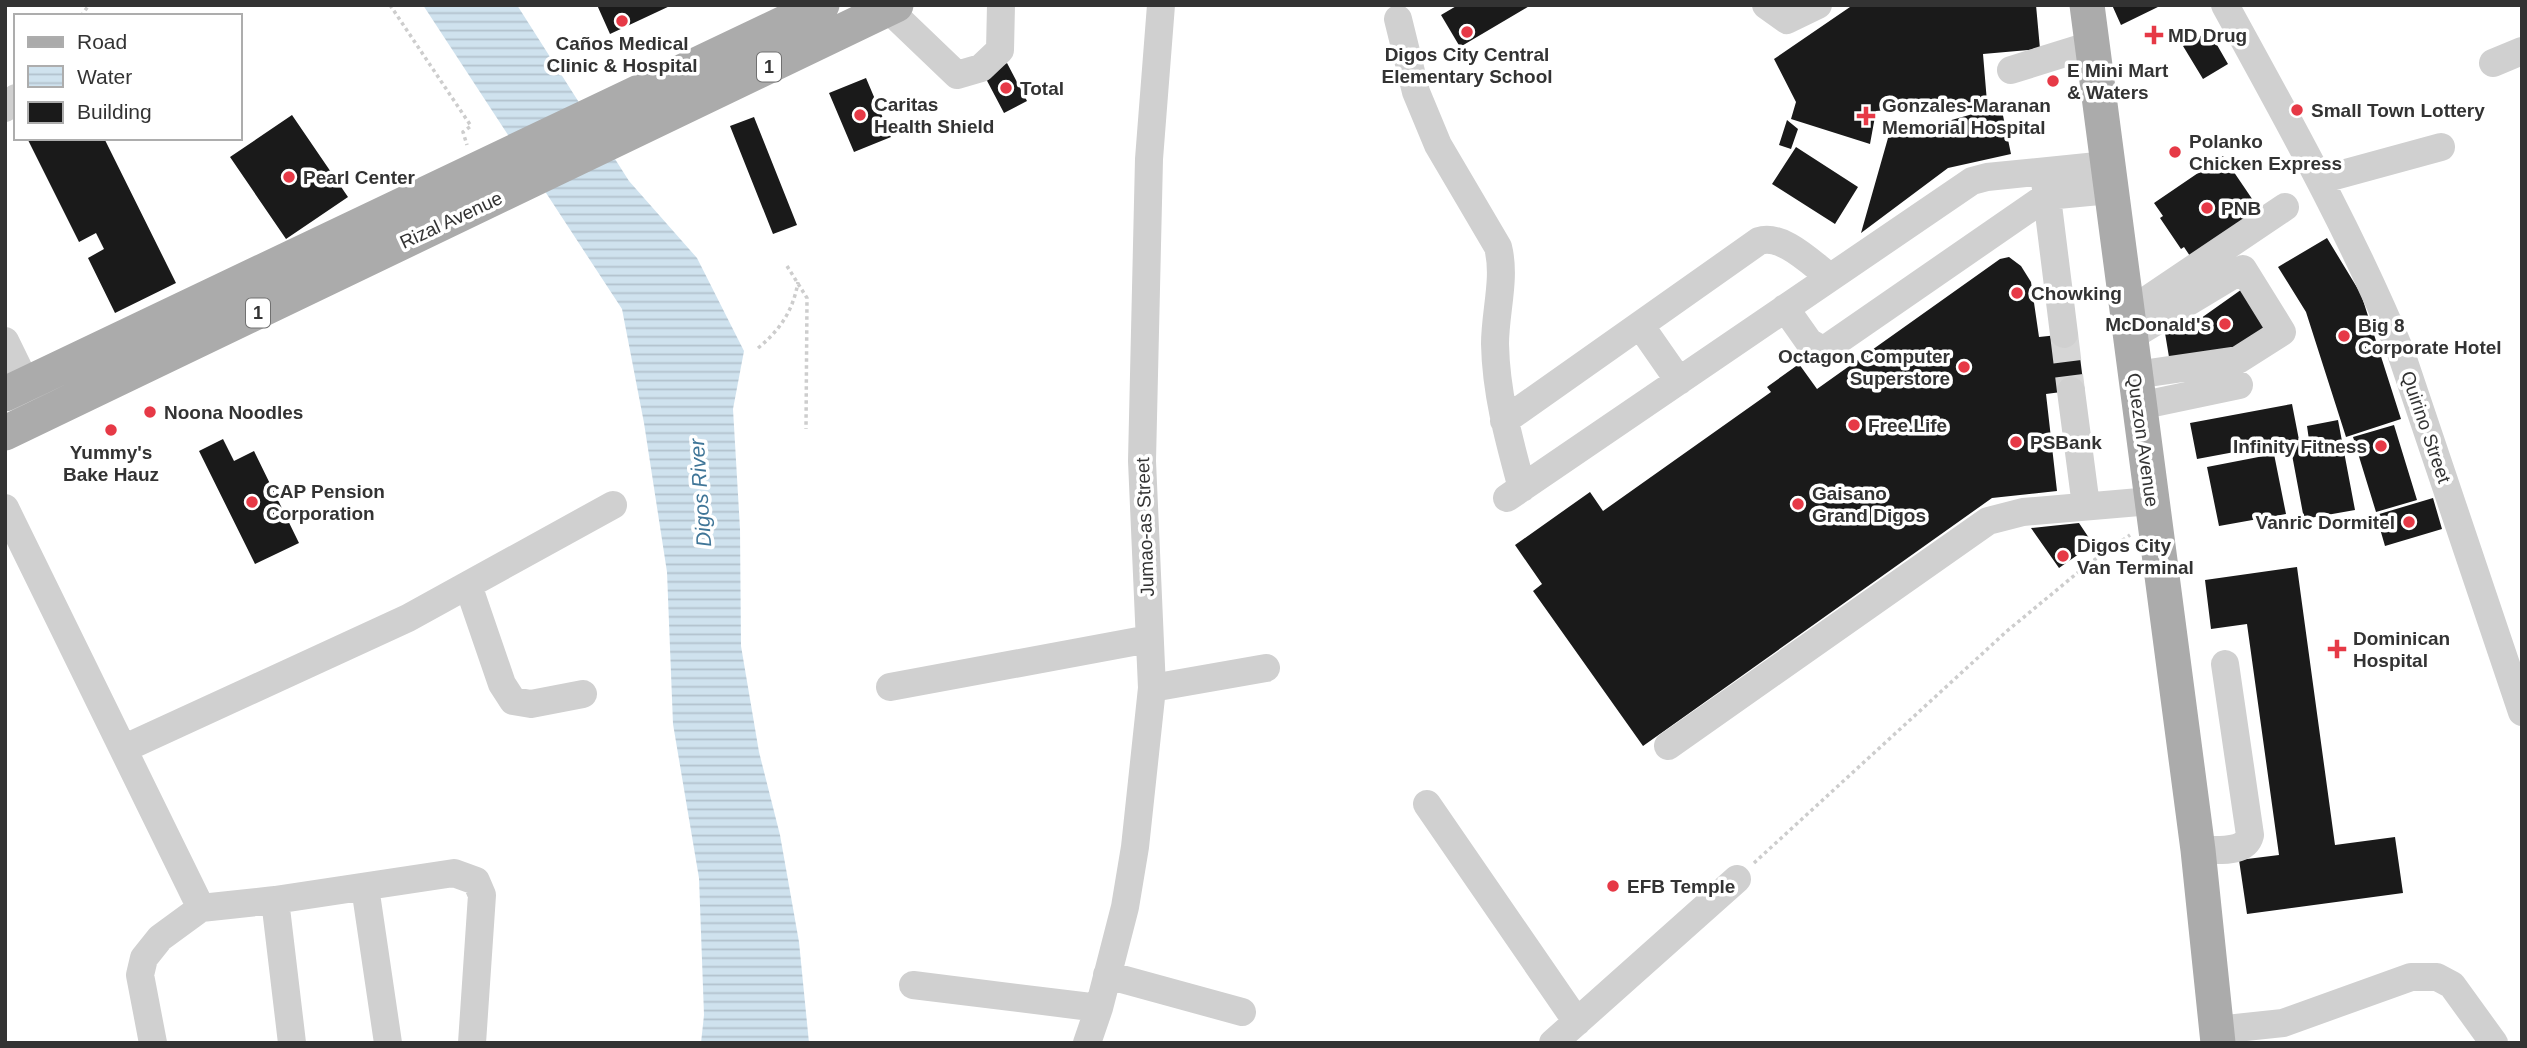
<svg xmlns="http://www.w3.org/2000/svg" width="2527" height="1048" font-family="Arial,sans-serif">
  <defs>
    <pattern id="water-rules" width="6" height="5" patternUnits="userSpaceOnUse" patternTransform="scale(1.75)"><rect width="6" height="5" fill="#cfe2ee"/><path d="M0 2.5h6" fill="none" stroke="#b2c2cd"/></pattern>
  </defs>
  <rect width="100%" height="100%" fill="#fff"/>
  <path fill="url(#water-rules)" d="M 423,5 L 517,5 L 629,181 L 697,258 L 744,351 L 733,409 L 740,529 L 741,646 L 759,752 L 780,835 L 799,942 L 809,1043 L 701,1043 L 704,1015 L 699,878 L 673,724 L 667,572 L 644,423 L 622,309 Z"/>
  <path fill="#1a1a1a" d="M 597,5 L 672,5 L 610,34 Z
    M 1458,5 L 1531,5 L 1460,47 L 1441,15 Z
    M 1866,5 L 2036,5 L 2040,49 L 1983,54 L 1987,102 L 1876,111 L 1870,144 L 1791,119 L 1796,102 L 1774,59 L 1850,7 Z
    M 2112,5 L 2162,5 L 2121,25 Z
    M 2209,31 L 2228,64 L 2203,79 L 2183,46 Z
    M 1007,63 L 1027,101 L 1004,113 L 984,75 Z
    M 866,78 L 891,137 L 854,152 L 829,93 Z
    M 2001,106 L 2011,154 L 1948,168 L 1861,233 L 1888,138 Z
    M 292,115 L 348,197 L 286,239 L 230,157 Z
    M 754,117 L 797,225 L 773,234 L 730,126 Z
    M 1787,120 L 1798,129 L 1791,149 L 1779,145 Z
    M 27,138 L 104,138 L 176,283 L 115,313 L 88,258 L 104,249 L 96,233 L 79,242 Z
    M 1796,147 L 1858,187 L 1835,224 L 1772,184 Z
    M 2223,156 L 2261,212 L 2192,259 L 2184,247 L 2181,249 L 2160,218 L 2163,216 L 2154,203 Z
    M 2327,238 L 2361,294 L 2401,419 L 2346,437 L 2306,312 L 2278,267 Z
    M 2009,257 L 2021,266 L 2031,282 L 2039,337 L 2077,333 L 2084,389 L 2046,394 L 2057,491 L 1992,498 L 1643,746 L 1533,591 L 1542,584 L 1515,545 L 1590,492 L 1603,511 L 1771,392 L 1767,387 L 1799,364 L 1817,389 L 2000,259 Z
    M 2245,287 L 2273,331 L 2247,349 L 2169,357 L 2164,327 L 2197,321 Z
    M 2292,404 L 2299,440 L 2197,459 L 2190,423 Z
    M 2338,420 L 2355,510 L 2304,519 L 2290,444 L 2309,440 L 2307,426 Z
    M 2394,425 L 2417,500 L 2376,512 L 2353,437 Z
    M 223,439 L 234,461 L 254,451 L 299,543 L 255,564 L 199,451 Z
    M 2274,454 L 2286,514 L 2219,526 L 2207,467 Z
    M 2433,498 L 2442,529 L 2385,546 L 2376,515 Z
    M 2079,523 L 2093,544 L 2059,568 L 2031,528 Z
    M 2297,567 L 2335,845 L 2395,837 L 2403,893 L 2247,914 L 2239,860 L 2279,855 L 2247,624 L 2211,629 L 2205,580 Z"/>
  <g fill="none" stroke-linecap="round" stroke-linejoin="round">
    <path stroke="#d6d6d6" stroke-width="28" stroke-dasharray="28 14" stroke-linecap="butt" d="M 2064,334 L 2071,391"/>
    <path stroke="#cdcdcd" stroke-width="3.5" stroke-dasharray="3.5 3.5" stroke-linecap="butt" d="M 390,5 L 471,126 L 463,132 L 467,145
      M 81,16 L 89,5
      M 787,266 L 807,298 L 806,429
      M 758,348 C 780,330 793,311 798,282
      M 1754,863 L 2007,631 L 2087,565 L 2130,535"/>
    <path stroke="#d0d0d0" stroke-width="28" d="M 1766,5 L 1787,20 L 1818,5
      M 2225,5 C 2288,120 2351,232 2401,353 L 2522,712
      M 888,9 L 957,75 L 981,68 L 1000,50 L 1001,5
      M 1398,19 L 1416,92 L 1438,145 L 1498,247 C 1506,278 1495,312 1495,344 C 1496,394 1509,440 1522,488
      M 2493,63 L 2522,51
      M 2011,70 L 2091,45
      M 5,108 L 16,98
      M 2320,180 L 2441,147
      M 2045,181 L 2064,334
      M 1785,308 L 1809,342 L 1821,349 L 1827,348 L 2047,196 L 2110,190
      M 2126,314 L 2285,207
      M 1640,325 L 1679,381
      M 2130,337 L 2243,269 L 2282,332 L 2238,360 L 2135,375
      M 5,341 L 26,384
      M 2071,391 L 2086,506
      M 2139,406 L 2239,385
      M 1504,421 L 1759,241 C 1782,233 1812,264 1830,277
      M 1507,498 L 1972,181 L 1987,177 L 2107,165
      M 5,508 L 201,908
      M 468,585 L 502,684 L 513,701 L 531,704 L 583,694
      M 890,687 L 1149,639
      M 1152,688 L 1266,668
      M 1668,746 L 1988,521 L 2023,512 L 2151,501
      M 123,749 L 408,618 L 613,505
      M 1427,804 L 1577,1022
      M 2198,850 C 2214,849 2245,855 2250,835 L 2225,664
      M 365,887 L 388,1043
      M 275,900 L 292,1043
      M 1107,975 L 1242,1012
      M 913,985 L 1099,1008
      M 2217,1030 L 2283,1023 L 2411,977 L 2437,977 L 2452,985 L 2494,1043
      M 153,1043 L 140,975 L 144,958 L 160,938 L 201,908 L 275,900 L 454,873 L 476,881 L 482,895 L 472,1043
      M 1087,1043 L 1099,1008 L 1125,907 L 1135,847 L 1152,688 L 1142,461 L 1149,159 L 1161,5
      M 1553,1043 L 1737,879"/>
    <path stroke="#ababab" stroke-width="35" d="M 2087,5 L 2198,850 L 2218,1043
      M 5,394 L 822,5
      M 5,433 L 896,5"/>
  </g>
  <g fill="#e63946" stroke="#fff" stroke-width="2.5">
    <circle cx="622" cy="21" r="7"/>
    <circle cx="1467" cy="32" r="7"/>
    <path d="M2150.5 24.5h7v7h7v7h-7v7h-7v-7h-7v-7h7z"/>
    <circle cx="2053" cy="81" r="7"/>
    <circle cx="1006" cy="88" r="7"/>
    <circle cx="2297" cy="110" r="7"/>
    <circle cx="860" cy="115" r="7"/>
    <path d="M1862.5 105.5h7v7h7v7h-7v7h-7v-7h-7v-7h7z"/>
    <circle cx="2175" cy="152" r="7"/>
    <circle cx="289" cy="177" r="7"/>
    <circle cx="2207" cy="208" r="7"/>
    <circle cx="2017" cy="293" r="7"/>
    <circle cx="2225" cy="324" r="7"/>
    <circle cx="2344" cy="336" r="7"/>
    <circle cx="1964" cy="367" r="7"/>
    <circle cx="150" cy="412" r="7"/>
    <circle cx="1854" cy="425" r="7"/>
    <circle cx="111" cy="430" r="7"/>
    <circle cx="2016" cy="442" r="7"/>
    <circle cx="2381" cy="446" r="7"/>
    <circle cx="252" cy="502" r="7"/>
    <circle cx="1798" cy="504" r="7"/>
    <circle cx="2409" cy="522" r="7"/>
    <circle cx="2063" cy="556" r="7"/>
    <path d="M2333.5 638.5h7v7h7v7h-7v7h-7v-7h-7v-7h7z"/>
    <circle cx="1613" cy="886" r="7"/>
  </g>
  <g text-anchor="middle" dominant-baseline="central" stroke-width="7" stroke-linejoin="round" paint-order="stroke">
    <g fill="#fff" stroke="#707070" stroke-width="2">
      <rect x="757" y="52.5" width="24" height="29" rx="5"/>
      <rect x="246" y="298.5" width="24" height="29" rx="5"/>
    </g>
    <g font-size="18" font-weight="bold" fill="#333">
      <text x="769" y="67">1</text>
      <text x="258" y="313">1</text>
    </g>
    <g font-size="19" font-weight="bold" fill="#333" stroke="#fff" text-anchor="start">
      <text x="2168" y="35">MD Drug</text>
      <text x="622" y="43" text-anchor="middle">Caños Medical<tspan x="622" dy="22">Clinic &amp; Hospital</tspan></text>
      <text x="1467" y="54" text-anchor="middle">Digos City Central<tspan x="1467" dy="22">Elementary School</tspan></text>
      <text x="2067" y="70">E Mini Mart<tspan x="2067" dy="22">&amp; Waters</tspan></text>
      <text x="1020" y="88">Total</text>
      <text x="874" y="104">Caritas<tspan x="874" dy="22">Health Shield</tspan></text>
      <text x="1882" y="105">Gonzales-Maranan<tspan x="1882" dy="22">Memorial Hospital</tspan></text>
      <text x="2311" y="110">Small Town Lottery</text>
      <text x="2189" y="141">Polanko<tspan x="2189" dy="22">Chicken Express</tspan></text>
      <text x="303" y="177">Pearl Center</text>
      <text x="2221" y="208">PNB</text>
      <text x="2031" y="293">Chowking</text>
      <text x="2211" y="324" text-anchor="end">McDonald's</text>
      <text x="2358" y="325">Big 8<tspan x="2358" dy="22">Corporate Hotel</tspan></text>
      <text x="1950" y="356" text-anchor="end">Octagon Computer<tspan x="1950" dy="22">Superstore</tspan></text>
      <text x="164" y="412">Noona Noodles</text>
      <text x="1868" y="425">Free.Life</text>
      <text x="2030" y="442">PSBank</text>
      <text x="2367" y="446" text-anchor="end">Infinity Fitness</text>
      <text x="111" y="452" text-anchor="middle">Yummy's<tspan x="111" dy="22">Bake Hauz</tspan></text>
      <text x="266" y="491">CAP Pension<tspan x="266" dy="22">Corporation</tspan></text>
      <text x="1812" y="493">Gaisano<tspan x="1812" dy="22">Grand Digos</tspan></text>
      <text x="2395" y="522" text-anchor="end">Vanric Dormitel</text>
      <text x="2077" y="545">Digos City<tspan x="2077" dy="22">Van Terminal</tspan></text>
      <text x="2353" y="638">Dominican<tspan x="2353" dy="22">Hospital</tspan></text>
      <text x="1627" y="886">EFB Temple</text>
    </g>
    <g font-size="19" fill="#333" stroke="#fff">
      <text transform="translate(451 220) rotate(-25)">Rizal Avenue</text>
      <text transform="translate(2426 427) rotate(71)">Quirino Street</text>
      <text transform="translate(2143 440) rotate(82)">Quezon Avenue</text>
      <text transform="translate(1145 527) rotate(-92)">Jumao-as Street</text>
    </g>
    <g font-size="21" font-style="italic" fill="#3f7597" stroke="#fff">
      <text transform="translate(700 493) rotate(-94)">Digos River</text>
    </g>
  </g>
  <rect width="2527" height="1048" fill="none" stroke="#333333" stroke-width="14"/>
  <rect x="14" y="14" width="228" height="126" fill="#ffffff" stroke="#adadad" stroke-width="2"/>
  <rect x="28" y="37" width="35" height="10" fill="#ababab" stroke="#adadad" stroke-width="2"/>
  <text x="77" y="49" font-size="21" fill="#333333">Road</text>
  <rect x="28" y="66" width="35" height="21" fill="url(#water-rules)" stroke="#adadad" stroke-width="2"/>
  <text x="77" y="84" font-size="21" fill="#333333">Water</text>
  <rect x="28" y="102" width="35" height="21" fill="#1a1a1a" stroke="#adadad" stroke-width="2"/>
  <text x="77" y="119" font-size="21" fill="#333333">Building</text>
</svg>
